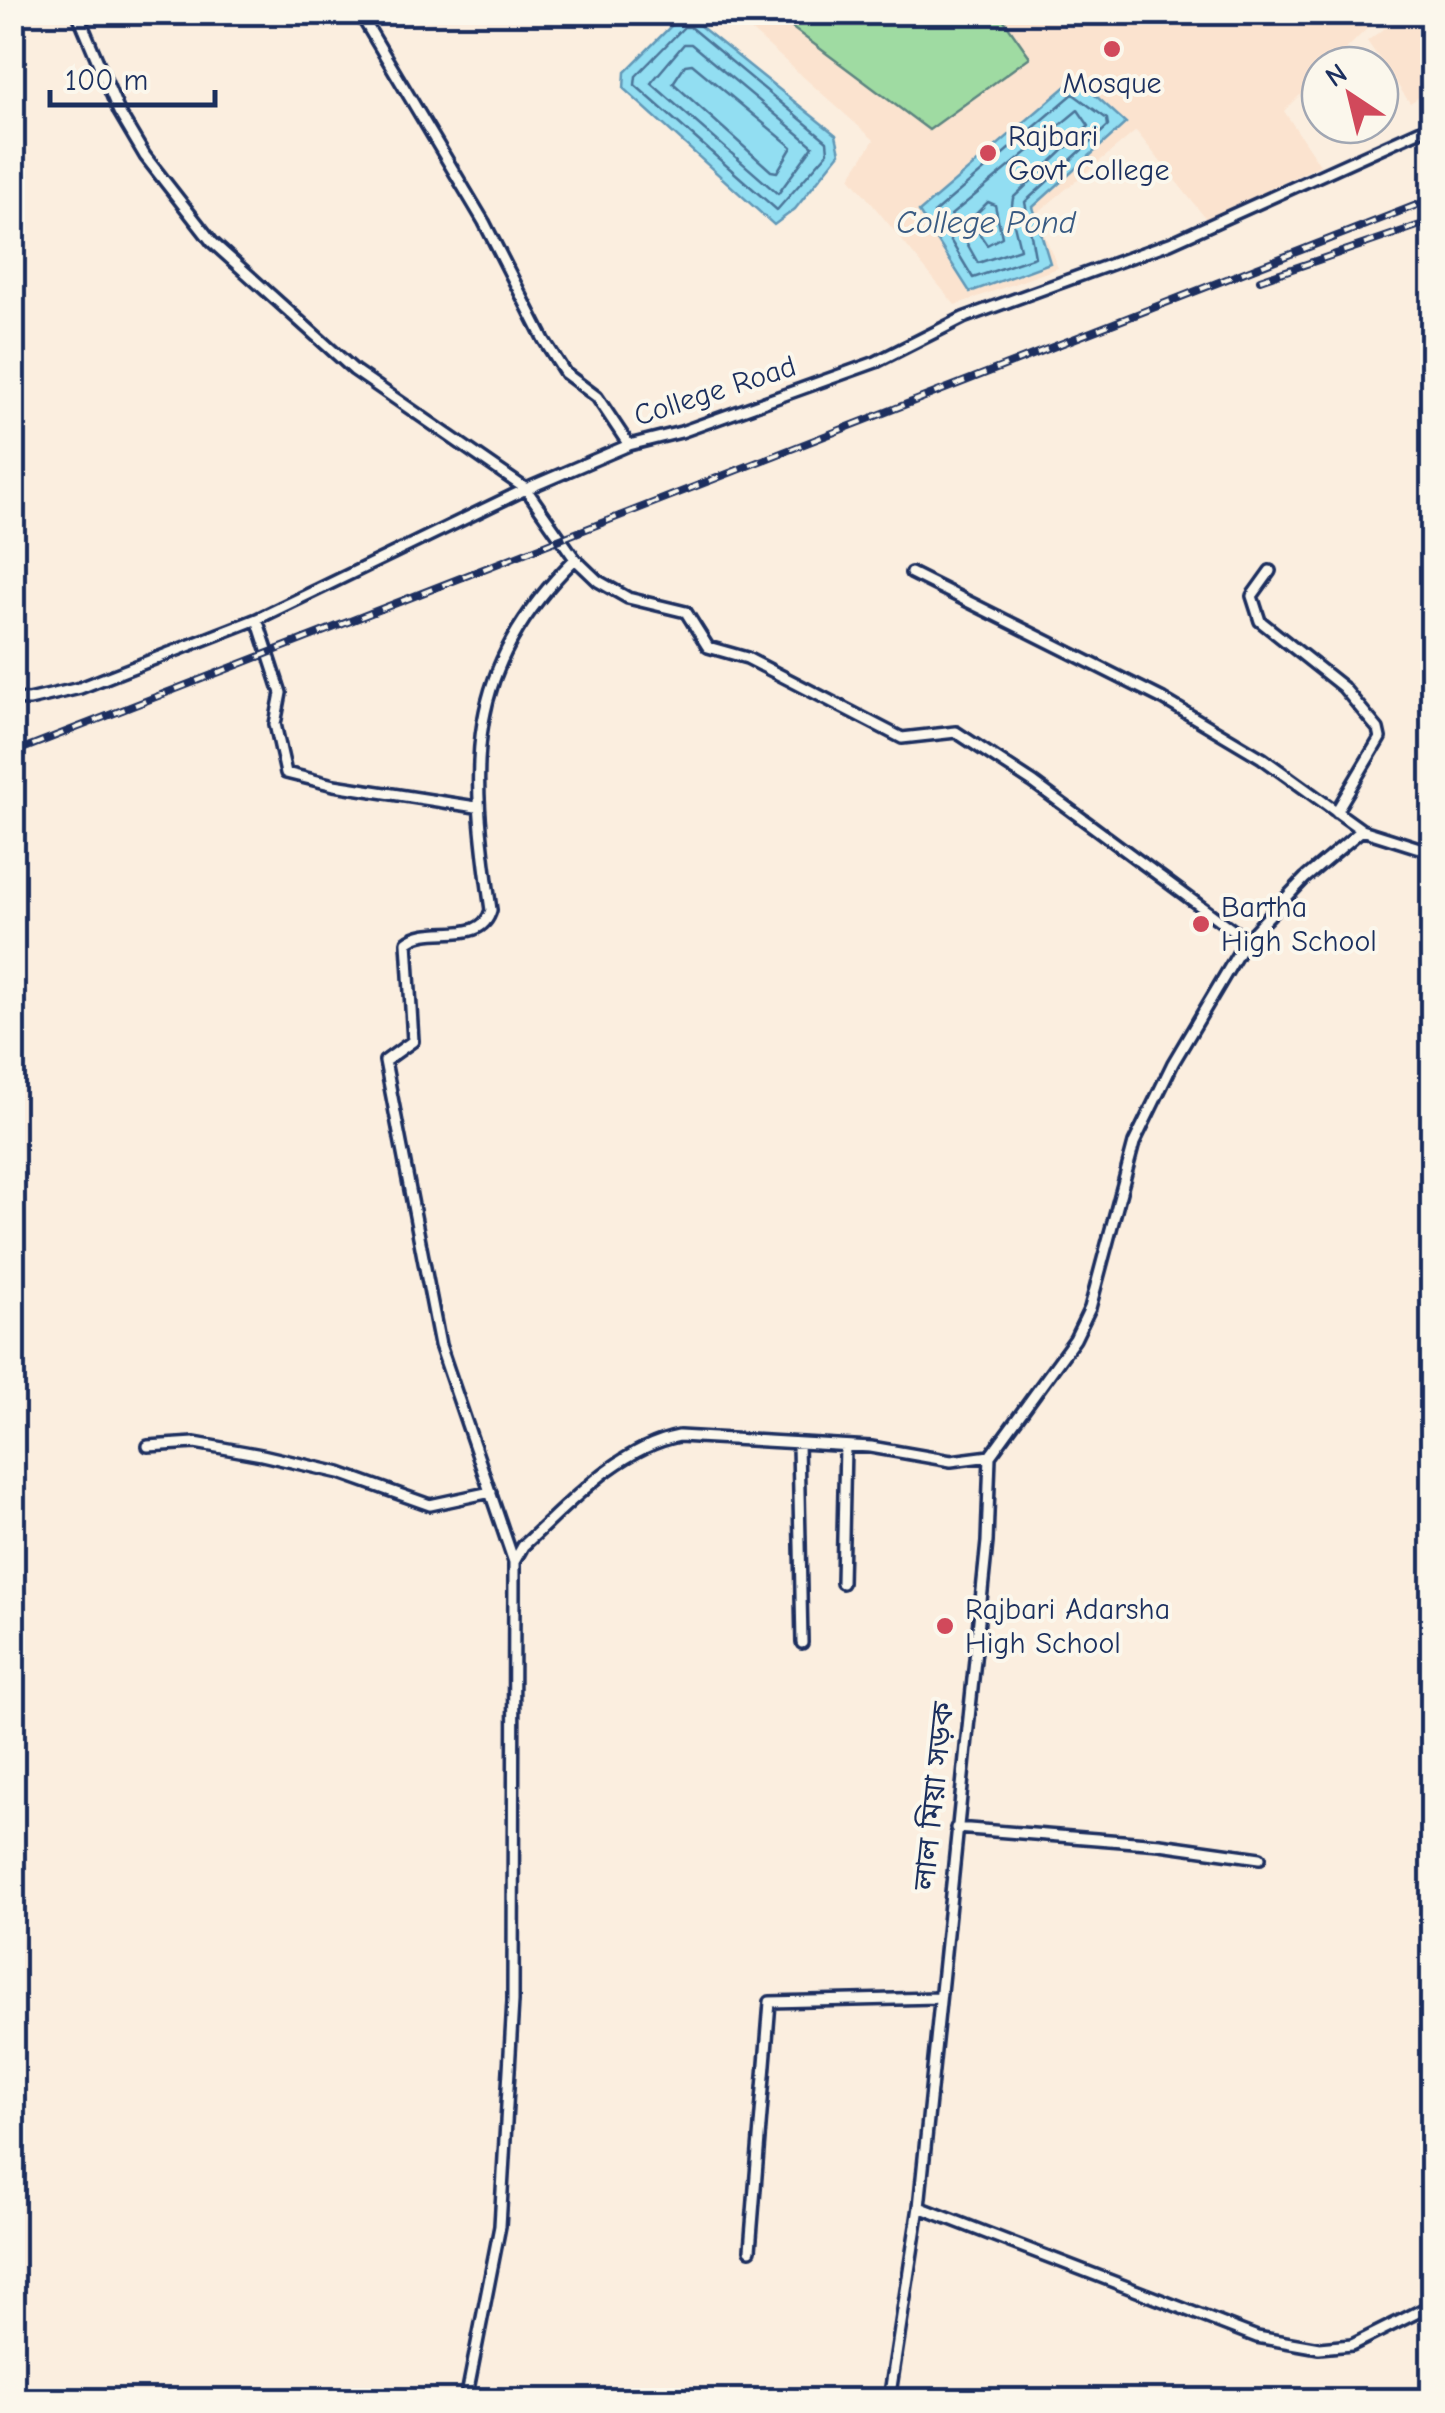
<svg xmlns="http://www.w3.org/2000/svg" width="1445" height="2413" font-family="'Comic Neue','Noto Sans Bengali',sans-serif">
  <rect width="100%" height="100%" fill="#fbeedf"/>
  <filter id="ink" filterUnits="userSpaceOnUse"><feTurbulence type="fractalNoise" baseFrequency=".01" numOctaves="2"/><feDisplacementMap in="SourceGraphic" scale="20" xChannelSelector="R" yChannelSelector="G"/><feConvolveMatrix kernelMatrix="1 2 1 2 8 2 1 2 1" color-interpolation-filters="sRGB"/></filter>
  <g filter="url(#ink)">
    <path fill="#fbe3cf" d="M 739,12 L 1047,12 L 1055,22 L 1067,12 L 1381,15 L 1330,65 L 1320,65 L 1320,75 L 1284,111 L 1320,165 L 1207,220 L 1136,131 L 1036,214 L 1058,268 L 955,305 L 850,177 L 874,140 L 735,16 Z
      M 1407,12 L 1420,13 L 1432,23 L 1432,89 L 1410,103 L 1367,41 Z"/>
    <path fill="#9fdba2" stroke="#5d8580" stroke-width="2.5" d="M 771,12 L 999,13 L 1030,57 L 929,130 Z"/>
    <path fill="#92def2" stroke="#6298b7" stroke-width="2.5" d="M 684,13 L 836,135 L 840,153 L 795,209 L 774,225 L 624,89 L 625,72 Z
      M 1076,78 L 1126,123 L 1033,207 L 1050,263 L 970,292 L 919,212 Z"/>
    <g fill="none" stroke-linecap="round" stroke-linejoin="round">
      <path stroke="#4b7599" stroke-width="2.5" d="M 684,27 L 690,27 L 827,141 L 828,152 L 777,210 L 635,85 L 636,76 Z
        M 684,44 L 691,44 L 813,146 L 778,194 L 651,83 Z
        M 692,64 L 792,147 L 777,172 L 771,171 L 673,83 L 685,65 Z
        M 1073,94 L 1107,119 L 1108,126 L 1025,202 L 1035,257 L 973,278 L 934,213 Z
        M 1078,110 L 1089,126 L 1013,198 L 1011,212 L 1020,249 L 978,263 L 951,215 Z
        M 988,202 L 995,205 L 1002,237 L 987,245 L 970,220 Z"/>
      <g stroke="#1b2f5e" stroke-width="16">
        <path id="street" d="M 77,12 L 119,112 L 145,156 L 212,242 L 354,370 L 526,489 L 575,559 L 598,581 L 628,598 L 686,612 L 708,647 L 747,658 L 902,738 L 956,732 L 1034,783 L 1246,940
          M 359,12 L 484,222 L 544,340 L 565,373 L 597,397 L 629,445
          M 1270,571 L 1252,596 L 1260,621 L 1343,687 L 1378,729 L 1380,738 L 1336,812
          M 911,573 L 1163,699 L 1262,758 L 1362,830 L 1432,852
          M 257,619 L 281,693 L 275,724 L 286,773 L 334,785 L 476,807
          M 12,699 L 29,700 L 80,688 L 257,619 L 526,489 L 629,445 L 681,432 L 876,362 L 963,318 L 1170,243 L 1432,125
          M 798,1443 L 802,1643
          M 148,1446 L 195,1443 L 262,1455 L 340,1473 L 430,1505 L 491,1492
          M 514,1562 L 440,1345 L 385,1061 L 413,1041 L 407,942 C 431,922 481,947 491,910 C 470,765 463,670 575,559
          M 842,1583 L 845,1446
          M 956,1828 L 1160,1844 L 1260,1858
          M 919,2207 L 1257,2337 L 1319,2348 L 1352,2345 L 1432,2305
          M 750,2250 L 770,2002 L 937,1998
          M 466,2400 L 500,2226 L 513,2001 L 514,1562 L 523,1546 C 568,1505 618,1448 679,1436 L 871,1447 L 951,1461 L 990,1456
          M 889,2400 L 919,2207 L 987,1542 L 990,1456 L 1075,1339 L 1090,1308 L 1134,1143 L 1173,1063 L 1246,940 L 1305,878 L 1362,830"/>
      </g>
      <use href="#street" stroke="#fbf7ec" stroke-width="9"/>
      <g stroke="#1b2f5e" stroke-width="8">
        <path id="rail" d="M 1260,280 L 1432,221
          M 12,753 L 1432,199"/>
      </g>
      <use href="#rail" stroke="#fbf7ec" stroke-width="4" stroke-dasharray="11" stroke-linecap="butt"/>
    </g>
  </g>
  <g fill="#d1495b" stroke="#fbf7ec" stroke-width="4">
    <circle cx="1112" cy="49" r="10"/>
    <circle cx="988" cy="153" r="10"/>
    <circle cx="1201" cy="924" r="10"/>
    <circle cx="945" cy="1626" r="10"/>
  </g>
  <g text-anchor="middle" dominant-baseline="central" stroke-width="8" stroke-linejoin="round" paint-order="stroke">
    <g font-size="30" fill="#1b2f5e" stroke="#fbf7ec" text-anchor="start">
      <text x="1112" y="83" text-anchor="middle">Mosque</text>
      <text x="1008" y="136">Rajbari<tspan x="1008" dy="34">Govt College</tspan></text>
      <text x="1221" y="907">Bartha<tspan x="1221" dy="34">High School</tspan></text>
      <text x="965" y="1609">Rajbari Adarsha<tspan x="965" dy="34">High School</tspan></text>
    </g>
    <g font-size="30" fill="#1b2f5e" stroke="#fbf7ec">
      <text transform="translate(715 391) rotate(-18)">College Road</text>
      <text transform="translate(934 1796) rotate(-84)">লাল মিয়া সড়ক</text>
    </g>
    <g font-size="32" font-style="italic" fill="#395b83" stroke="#fbf7ec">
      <text x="986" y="222">College Pond</text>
    </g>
  </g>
  <rect width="1445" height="2413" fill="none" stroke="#fbf7ec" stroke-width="50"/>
  <rect x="25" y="25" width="1395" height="2363" fill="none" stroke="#1b2f5e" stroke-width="4" filter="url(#ink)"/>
  <g transform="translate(1350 95) rotate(325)"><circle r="48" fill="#fbf7ec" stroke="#a1a7b3" stroke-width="2.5"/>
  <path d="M0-8L18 38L0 25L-18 38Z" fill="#d1495b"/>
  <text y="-15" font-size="28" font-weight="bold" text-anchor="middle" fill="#1b2f5e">N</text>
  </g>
  <path d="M50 90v15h165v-15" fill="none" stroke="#1b2f5e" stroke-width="5"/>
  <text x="65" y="90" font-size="30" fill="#1b2f5e" stroke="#fbf7ec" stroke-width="8" paint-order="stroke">100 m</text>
</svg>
